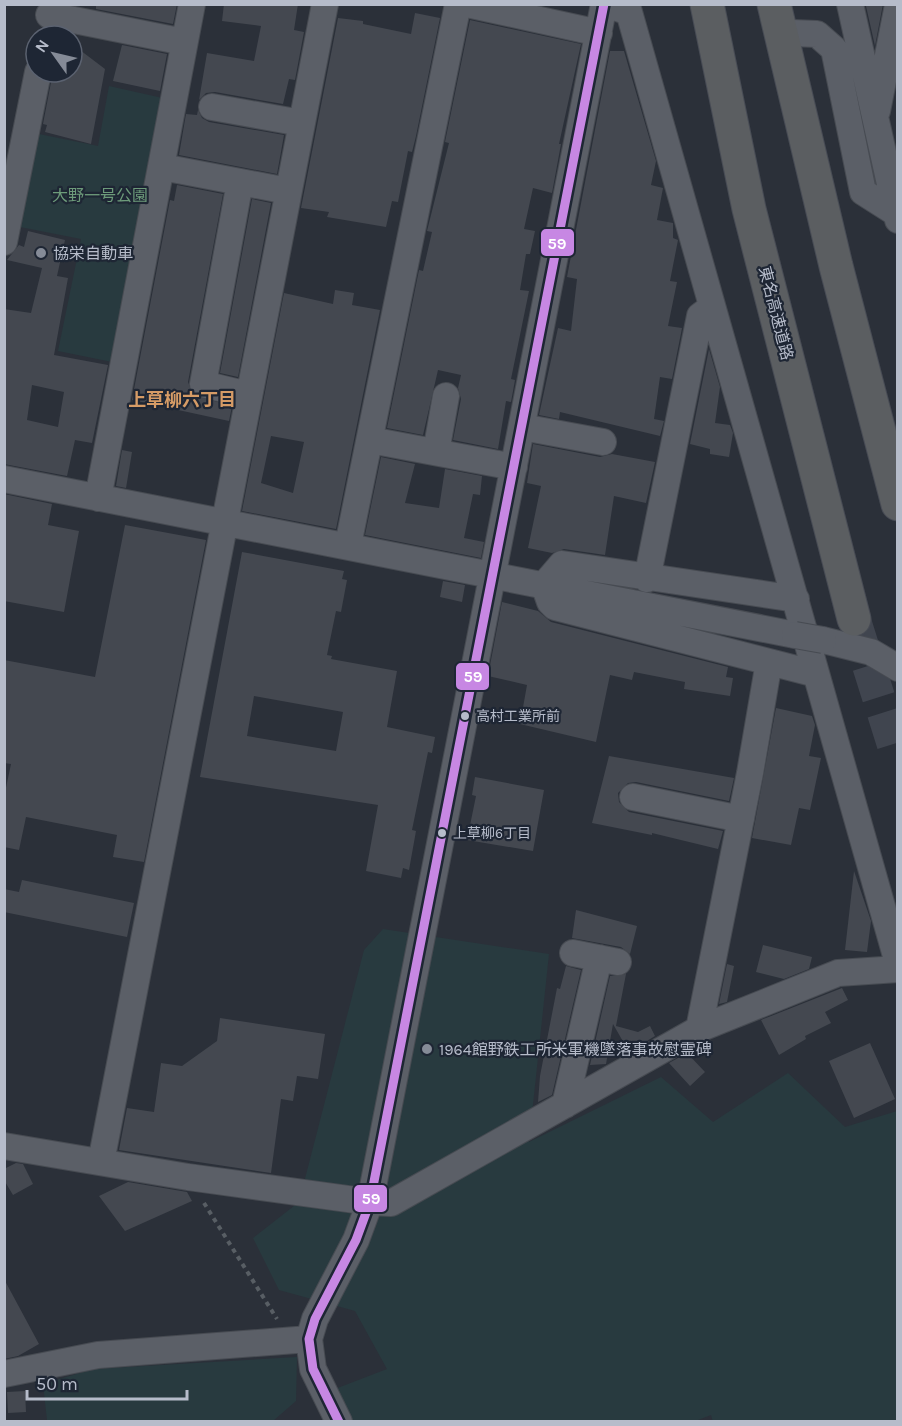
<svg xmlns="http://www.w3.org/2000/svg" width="902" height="1426" font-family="Karla,'Noto Sans JP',sans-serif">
  <rect width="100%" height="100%" fill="#2b3039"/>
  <path fill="#283a3f" d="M 109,86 L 167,99 L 117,363 L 58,351 L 81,239 L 15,226 L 34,133 L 98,146 Z
    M 383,929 L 549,954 L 529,1142 L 661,1077 L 713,1122 L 788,1073 L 845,1127 L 897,1111 L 897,1421 L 713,1422 L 711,1415 L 693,1422 L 352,1421 L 335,1389 L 387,1369 L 355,1311 L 279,1290 L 253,1238 L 299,1202 L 364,950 Z
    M 297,1357 L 296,1401 L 273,1421 L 30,1422 L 47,1420 L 43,1384 L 93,1369 Z"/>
  <path fill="#444850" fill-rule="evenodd" d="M 96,4 L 177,4 L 173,24 L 96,9 Z
    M 224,4 L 298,4 L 294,30 L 304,32 L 295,80 L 289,79 L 283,104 L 215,92 L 206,93 L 199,100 L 207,53 L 254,61 L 261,26 L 222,21 Z
    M 866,4 L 883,4 L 875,46 L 866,6 Z
    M 415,13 L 440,18 L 416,136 L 412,152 L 408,151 L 398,202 L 392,201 L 386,227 L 327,217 L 329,212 L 301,208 L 338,18 L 363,21 L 363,24 L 411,34 Z
    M 470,20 L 581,44 L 559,144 L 561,144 L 552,193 L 533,188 L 524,229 L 535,231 L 530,254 L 526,254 L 520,290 L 529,291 L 511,379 L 515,380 L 511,402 L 506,401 L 498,449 L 453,440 L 461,399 L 458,388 L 461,375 L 438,370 L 423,435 L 387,428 L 419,270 L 423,271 L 432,232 L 427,231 L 449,143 L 445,142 Z
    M 72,44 L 105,69 L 91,144 L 45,132 L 47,125 L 43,124 L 53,72 L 72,72 Z
    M 122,45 L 167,54 L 160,91 L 113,81 Z
    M 610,51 L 624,51 L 656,161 L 651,185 L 663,188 L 657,220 L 673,223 L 673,238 L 678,240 L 670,281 L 677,282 L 668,326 L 682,328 L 672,379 L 660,377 L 654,419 L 664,421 L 660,436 L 560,412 L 559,419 L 539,415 L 558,328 L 571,331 L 577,279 L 567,277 Z
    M 198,110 L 202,118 L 209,122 L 284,135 L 277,174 L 179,155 L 186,114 L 197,115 Z
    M 177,185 L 223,194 L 188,382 L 193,395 L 232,406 L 229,421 L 132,400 L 170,200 L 174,201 Z
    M 252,199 L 271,203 L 238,377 L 220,373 Z
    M 28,231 L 65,240 L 57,276 L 68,278 L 54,355 L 108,365 L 92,443 L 75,440 L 67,476 L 4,464 L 4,309 L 31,313 L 42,268 L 7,260 L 19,245 L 24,247 ZM 32,385 L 64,392 L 58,427 L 27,420 Z
    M 335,290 L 354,293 L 352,305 L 380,310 L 336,529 L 242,511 L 284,293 L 333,304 ZM 271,436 L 304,442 L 293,493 L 261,483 Z
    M 709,349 L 720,387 L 715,423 L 730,425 L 733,433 L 729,457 L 710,454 L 710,449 L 690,444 Z
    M 533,444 L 600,457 L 612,454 L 655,462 L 646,503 L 614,496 L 605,555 L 564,549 L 552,553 L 528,548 L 541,486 L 527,483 Z
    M 122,450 L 132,452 L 126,488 L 116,486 Z
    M 381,457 L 415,464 L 405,503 L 439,508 L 445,469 L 482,476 L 480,495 L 473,494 L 464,538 L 484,542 L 481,558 L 365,535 Z
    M 4,494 L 52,504 L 48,525 L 79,531 L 64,612 L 4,601 Z
    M 125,525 L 206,540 L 144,862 L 113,857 L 117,835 L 26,817 L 19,850 L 4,847 L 4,797 L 11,764 L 4,763 L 4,660 L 95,677 Z
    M 242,552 L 344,571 L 342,579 L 347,580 L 341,612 L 336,611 L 327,655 L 332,656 L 331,659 L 397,671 L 387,727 L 435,737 L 432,753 L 428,752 L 412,830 L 416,831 L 409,870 L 403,868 L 401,878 L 366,871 L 378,805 L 200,777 ZM 254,696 L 343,712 L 336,751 L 247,736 Z
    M 443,581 L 465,585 L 462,602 L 440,597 Z
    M 502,602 L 538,611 L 551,622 L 728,667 L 726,677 L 733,678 L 730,696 L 684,689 L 685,682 L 634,672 L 632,680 L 610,675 L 596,742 L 520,724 L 527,685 L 488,676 Z
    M 776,708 L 812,716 L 815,725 L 809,756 L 821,758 L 810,810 L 799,808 L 791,845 L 752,838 Z
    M 609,756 L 734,778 L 729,801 L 636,782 L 628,783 L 618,793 L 619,802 L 629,812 L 723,831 L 718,849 L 652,833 L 652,835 L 592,823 Z
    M 475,777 L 544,790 L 533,851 L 467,840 L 476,796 L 472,795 Z
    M 854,871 L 871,921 L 867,952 L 845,950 Z
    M 22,880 L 134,903 L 127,937 L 4,912 L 4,889 L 19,892 Z
    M 576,910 L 637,926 L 630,954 L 621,947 L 572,938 Z
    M 763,945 L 812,957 L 809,969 L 784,979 L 756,972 Z
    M 727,964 L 734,966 L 727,1002 L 719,1004 Z
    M 566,966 L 581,970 L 552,1095 L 538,1102 L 540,1076 L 557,988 L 560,989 Z
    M 626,974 L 616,1026 L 638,1032 L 650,1026 L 655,1036 L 629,1052 L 613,1024 L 606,1064 L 590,1065 L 610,976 Z
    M 842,988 L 848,1000 L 825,1012 L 831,1023 L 805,1036 L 806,1039 L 779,1055 L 761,1020 Z
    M 220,1018 L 325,1034 L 318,1079 L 297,1076 L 293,1101 L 281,1099 L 271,1173 L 119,1150 L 127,1108 L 154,1112 L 161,1063 L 182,1066 L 217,1041 Z
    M 870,1043 L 895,1099 L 854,1118 L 829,1061 Z
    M 687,1053 L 705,1072 L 690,1086 L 669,1063 Z
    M 16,1163 L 23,1164 L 33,1184 L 13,1195 L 4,1180 L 4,1169 Z
    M 128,1182 L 187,1192 L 192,1201 L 125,1231 L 99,1196 Z
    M 4,1279 L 39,1344 L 18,1356 L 4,1359 Z
    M 25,1391 L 26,1412 L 8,1413 L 7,1392 Z"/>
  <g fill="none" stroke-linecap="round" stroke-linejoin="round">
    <path stroke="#40454f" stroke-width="33" stroke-dasharray="33 16" stroke-linecap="butt" d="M 854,619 L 898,759"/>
    <g stroke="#474b52" stroke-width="28">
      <path id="minor" d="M 467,4 L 599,33
        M 605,4 L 629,12 L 898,963
        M 850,4 L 898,220
        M 49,15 L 184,42
        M 792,33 L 817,34 L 834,49 L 863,192 L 896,213
        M 212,107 L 301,123
        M 877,111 L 898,5
        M 162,167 L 288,191
        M 240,182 L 203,384 L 248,395
        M 4,242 L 38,72
        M 522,427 L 603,442
        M 370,440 L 514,467
        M 436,452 L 446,396
        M 4,479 L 795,635
        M 98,498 L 192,4
        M 348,545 L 458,4
        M 647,579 L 700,316 L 712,307
        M 544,585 L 550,602 L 555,607 L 816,674
        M 544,585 L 562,564 L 796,599
        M 823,640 L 871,652 L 898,668
        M 633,797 L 741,819
        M 573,953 L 618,962
        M 699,1029 L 750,773 L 769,662
        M 565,1105 L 599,958
        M 4,1146 L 188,1177 L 370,1202 L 391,1203 L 699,1029 L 838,973 L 898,969
        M 101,1162 L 325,4
        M 4,1374 L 98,1355 L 309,1339
        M 339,1422 L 313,1369 L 309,1339 L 315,1319 L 356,1240 L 370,1202 L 604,4"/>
    </g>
    <g stroke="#484c55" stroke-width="35">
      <path id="highway" d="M 707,4 L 749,209 L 854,619
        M 774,4 L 836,266 L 898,504"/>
    </g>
    <path stroke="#585e64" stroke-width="4" stroke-dasharray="4.5 4.5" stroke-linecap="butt" d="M 204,1203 L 277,1319"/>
    <use href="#minor" stroke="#5b5f67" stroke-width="26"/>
    <use href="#highway" stroke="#5b5e61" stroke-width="33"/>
    <g stroke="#474b52" stroke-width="28" stroke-linecap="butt">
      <path id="minor-bridge" d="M 795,635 L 823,640"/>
    </g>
    <use href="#minor-bridge" stroke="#5b5f67" stroke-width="26"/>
    <g stroke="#1e2634" stroke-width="14">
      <path id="bus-1" d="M 339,1422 L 313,1369 L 309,1339 L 315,1319 L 356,1240 L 370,1202 L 604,4"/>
    </g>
    <use href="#bus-1" stroke="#c787e3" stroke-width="9"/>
  </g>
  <g fill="#858b97" stroke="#1e2634" stroke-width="2">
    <circle cx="41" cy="253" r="6"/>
    <circle cx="427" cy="1049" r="6"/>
  </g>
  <g fill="#b6bcca" stroke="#1e2634" stroke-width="2">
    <circle cx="465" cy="716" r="5"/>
    <circle cx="442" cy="833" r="5"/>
  </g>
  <g text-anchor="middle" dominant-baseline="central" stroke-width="4.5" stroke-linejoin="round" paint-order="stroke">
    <g font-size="14" fill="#b6bcca" stroke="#1e2634" text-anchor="start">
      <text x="476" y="716">高村工業所前</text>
      <text x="453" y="833">上草柳6丁目</text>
    </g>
    <g font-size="16" fill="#6d9b7a" stroke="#1e2634">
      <text x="100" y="195">大野一号公園</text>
    </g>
    <g font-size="16" fill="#b6bcca" stroke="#1e2634" text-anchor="start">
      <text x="53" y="253">協栄自動車</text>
      <text x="439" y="1049">1964館野鉄工所米軍機墜落事故慰霊碑</text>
    </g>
    <g font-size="16" fill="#b6bcca" stroke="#1e2634">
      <text transform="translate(776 313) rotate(76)">東名高速道路</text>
    </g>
    <g font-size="18" font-weight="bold" fill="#d59b66" stroke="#1e2634">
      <text x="182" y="400">上草柳六丁目</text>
    </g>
  </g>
  <g stroke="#1e2634" stroke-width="2">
    <rect x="540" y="228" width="35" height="29" rx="6" fill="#c787e3"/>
    <rect x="455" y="662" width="35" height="29" rx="6" fill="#c787e3"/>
    <rect x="353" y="1184" width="35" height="29" rx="6" fill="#c787e3"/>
  </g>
  <g font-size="16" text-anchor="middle" font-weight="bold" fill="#fff">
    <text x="557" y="249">59</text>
    <text x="473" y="682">59</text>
    <text x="371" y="1204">59</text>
  </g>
  <rect width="902" height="1426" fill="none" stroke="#b6bcca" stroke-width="12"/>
  <g transform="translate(54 54) rotate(304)"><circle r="28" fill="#1e2634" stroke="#5b6270" stroke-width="1.5"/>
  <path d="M0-4.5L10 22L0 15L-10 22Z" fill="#858b97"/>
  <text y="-9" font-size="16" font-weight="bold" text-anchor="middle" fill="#b6bcca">N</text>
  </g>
  <path d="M27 1390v9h160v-9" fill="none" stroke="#b6bcca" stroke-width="3"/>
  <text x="36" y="1390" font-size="18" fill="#b6bcca" stroke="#1e2634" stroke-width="4.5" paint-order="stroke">50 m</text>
</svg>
